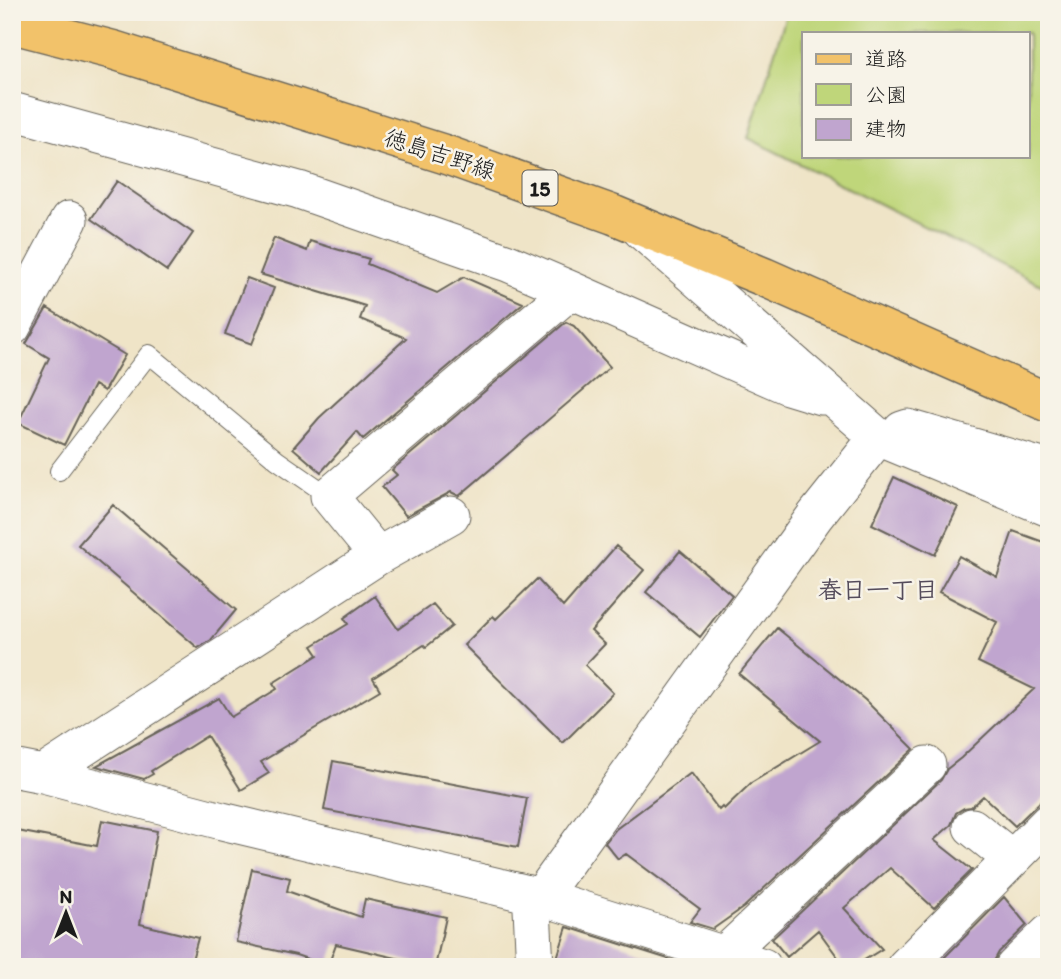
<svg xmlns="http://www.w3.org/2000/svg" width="1061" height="979" font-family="Itim,'Klee One',sans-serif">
  <rect width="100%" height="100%" fill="#f7f3e8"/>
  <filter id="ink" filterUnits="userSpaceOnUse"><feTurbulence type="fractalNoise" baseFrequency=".0143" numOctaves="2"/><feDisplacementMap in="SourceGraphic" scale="14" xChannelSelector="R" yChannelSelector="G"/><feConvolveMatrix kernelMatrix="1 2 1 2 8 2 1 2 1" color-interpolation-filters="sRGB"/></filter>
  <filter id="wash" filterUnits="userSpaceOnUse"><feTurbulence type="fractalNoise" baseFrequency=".00686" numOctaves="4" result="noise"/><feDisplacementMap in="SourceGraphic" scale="28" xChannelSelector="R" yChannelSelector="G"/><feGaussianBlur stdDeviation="1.57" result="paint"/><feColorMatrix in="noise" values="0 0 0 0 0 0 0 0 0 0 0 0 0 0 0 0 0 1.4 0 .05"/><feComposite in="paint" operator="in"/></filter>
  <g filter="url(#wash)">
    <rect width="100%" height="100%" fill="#efe4c7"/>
    <path fill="#bfd67a" stroke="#6e794b" stroke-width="2" fill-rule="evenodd" d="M 787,12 L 1049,12 L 1049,289 L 748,138 ZM 804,33 L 1028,33 L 1028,156 L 804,156 Z"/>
    <g id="blocks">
      <path fill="#c0a5cf" d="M 117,181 L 193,233 L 167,271 L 91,219 Z
        M 274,238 L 307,251 L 310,241 L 369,259 L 367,264 L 437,293 L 464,277 L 523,303 L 363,439 L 357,432 L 321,472 L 293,448 L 319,418 L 406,338 L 360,319 L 365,306 L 260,274 Z
        M 247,278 L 274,288 L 252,344 L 225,334 Z
        M 47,308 L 125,355 L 104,391 L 94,385 L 64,445 L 18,423 L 49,358 L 26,344 Z
        M 566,322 L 574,326 L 610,367 L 459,496 L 451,492 L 406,516 L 382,487 L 397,475 L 392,470 Z
        M 894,477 L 958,507 L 935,555 L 872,524 Z
        M 113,505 L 236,610 L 211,640 L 198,648 L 78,545 Z
        M 1013,531 L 1049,544 L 1049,793 L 1015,826 L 983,796 L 971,807 L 964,808 L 956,813 L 951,825 L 934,840 L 972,870 L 934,908 L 890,868 L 844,908 L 882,949 L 853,967 L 845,967 L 818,930 L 787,957 L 772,939 L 941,780 L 947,769 L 961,758 L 1034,689 L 978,662 L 997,622 L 939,592 L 959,556 L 997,577 Z
        M 616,546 L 644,570 L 591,631 L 605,644 L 585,665 L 613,693 L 563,743 L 464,645 L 493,616 L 496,619 L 537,579 L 563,607 Z
        M 680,551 L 732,595 L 700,637 L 646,592 Z
        M 375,596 L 398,629 L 433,604 L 452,626 L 426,647 L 424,645 L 373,678 L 380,690 L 277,751 L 279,751 L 261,762 L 269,773 L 241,790 L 207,736 L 151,771 L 153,774 L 144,779 L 96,766 L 219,698 L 231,717 L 277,689 L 273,683 L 318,655 L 312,646 L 348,624 L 344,618 Z
        M 777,628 L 865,700 L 914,749 L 744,907 L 713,929 L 690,922 L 700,909 L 626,854 L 618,859 L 605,843 L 616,829 L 691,773 L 719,810 L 722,807 L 724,809 L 751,783 L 820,741 L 739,674 Z
        M 333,761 L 527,798 L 518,847 L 324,810 Z
        M 102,820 L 157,831 L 140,924 L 198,938 L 190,967 L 12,967 L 12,830 L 97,846 Z
        M 252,869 L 290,878 L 287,891 L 361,917 L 365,899 L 446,917 L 435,967 L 336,944 L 328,966 L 296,955 L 236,942 Z
        M 1004,897 L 1027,925 L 999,952 L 994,961 L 994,967 L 935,967 Z
        M 567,927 L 681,963 L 680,967 L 574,967 L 556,961 Z"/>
    </g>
  </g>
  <g filter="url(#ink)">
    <use href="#blocks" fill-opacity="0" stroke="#666258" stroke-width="2"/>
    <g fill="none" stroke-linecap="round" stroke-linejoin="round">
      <g stroke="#666258" stroke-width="20">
        <path id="service" d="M 59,471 L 149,354 L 277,460 L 329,496"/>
      </g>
      <g stroke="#666258" stroke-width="39">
        <path id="minor" d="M 12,111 L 299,190 L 508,263 L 571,290 L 788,386 L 821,396
          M 12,327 L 69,220
          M 902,430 L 908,428 L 1049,469
          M 878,437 L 1049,508
          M 378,556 L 451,515
          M 12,768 L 43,774 L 222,821 L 541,897 L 763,967
          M 43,774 L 378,556 L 329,496 L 571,290
          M 972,827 L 1012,859
          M 724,955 L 927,765
          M 535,967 L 532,909 L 815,516 L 878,437 L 641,230
          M 905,967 L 1049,822
          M 1014,967 L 1049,933"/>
      </g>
      <g stroke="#666258" stroke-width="41">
        <path id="primary" d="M 12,24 L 113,50 L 444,154 L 614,215 L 764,277 L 1049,403"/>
      </g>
      <use href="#service" stroke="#fff" stroke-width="18"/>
      <use href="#minor" stroke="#fff" stroke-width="37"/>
      <use href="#primary" stroke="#f2c26a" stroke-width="38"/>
    </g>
  </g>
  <g text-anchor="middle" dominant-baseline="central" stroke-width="5" stroke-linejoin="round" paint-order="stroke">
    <rect fill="#f7f3e8" stroke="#5e5c59" stroke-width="2" x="522.5" y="170.5" width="35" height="35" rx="5"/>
    <g font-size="21" font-weight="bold" fill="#1c1c1c">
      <text x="540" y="188">15</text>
    </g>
    <g font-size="23" fill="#1c1c1c" stroke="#f7f3e8">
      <text transform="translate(440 154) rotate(18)">徳島吉野線</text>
    </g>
    <g font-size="24" font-weight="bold" fill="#554c5b" stroke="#f7f3e8">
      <text x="878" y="589">春日一丁目</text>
    </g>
  </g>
  <rect width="1061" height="979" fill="none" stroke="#f7f3e8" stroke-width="42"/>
  <rect x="802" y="32" width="228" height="126" fill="#f7f3e8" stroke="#9f9d96" stroke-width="2"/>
  <rect x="816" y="54" width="35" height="10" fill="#f2c26a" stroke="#9f9d96" stroke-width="2"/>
  <text x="865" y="66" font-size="21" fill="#1c1c1c">道路</text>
  <rect x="816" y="84" width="35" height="21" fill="#bfd67a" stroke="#9f9d96" stroke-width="2"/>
  <text x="865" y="102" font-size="21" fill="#1c1c1c">公園</text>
  <rect x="816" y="119" width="35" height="21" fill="#c0a5cf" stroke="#9f9d96" stroke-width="2"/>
  <text x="865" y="136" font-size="21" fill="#1c1c1c">建物</text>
  <g transform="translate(66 913)" stroke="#f7f3e8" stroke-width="5" paint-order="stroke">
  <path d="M0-5L12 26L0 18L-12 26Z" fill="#1c1c1c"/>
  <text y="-10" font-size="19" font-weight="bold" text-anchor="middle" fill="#1c1c1c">N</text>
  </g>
</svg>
